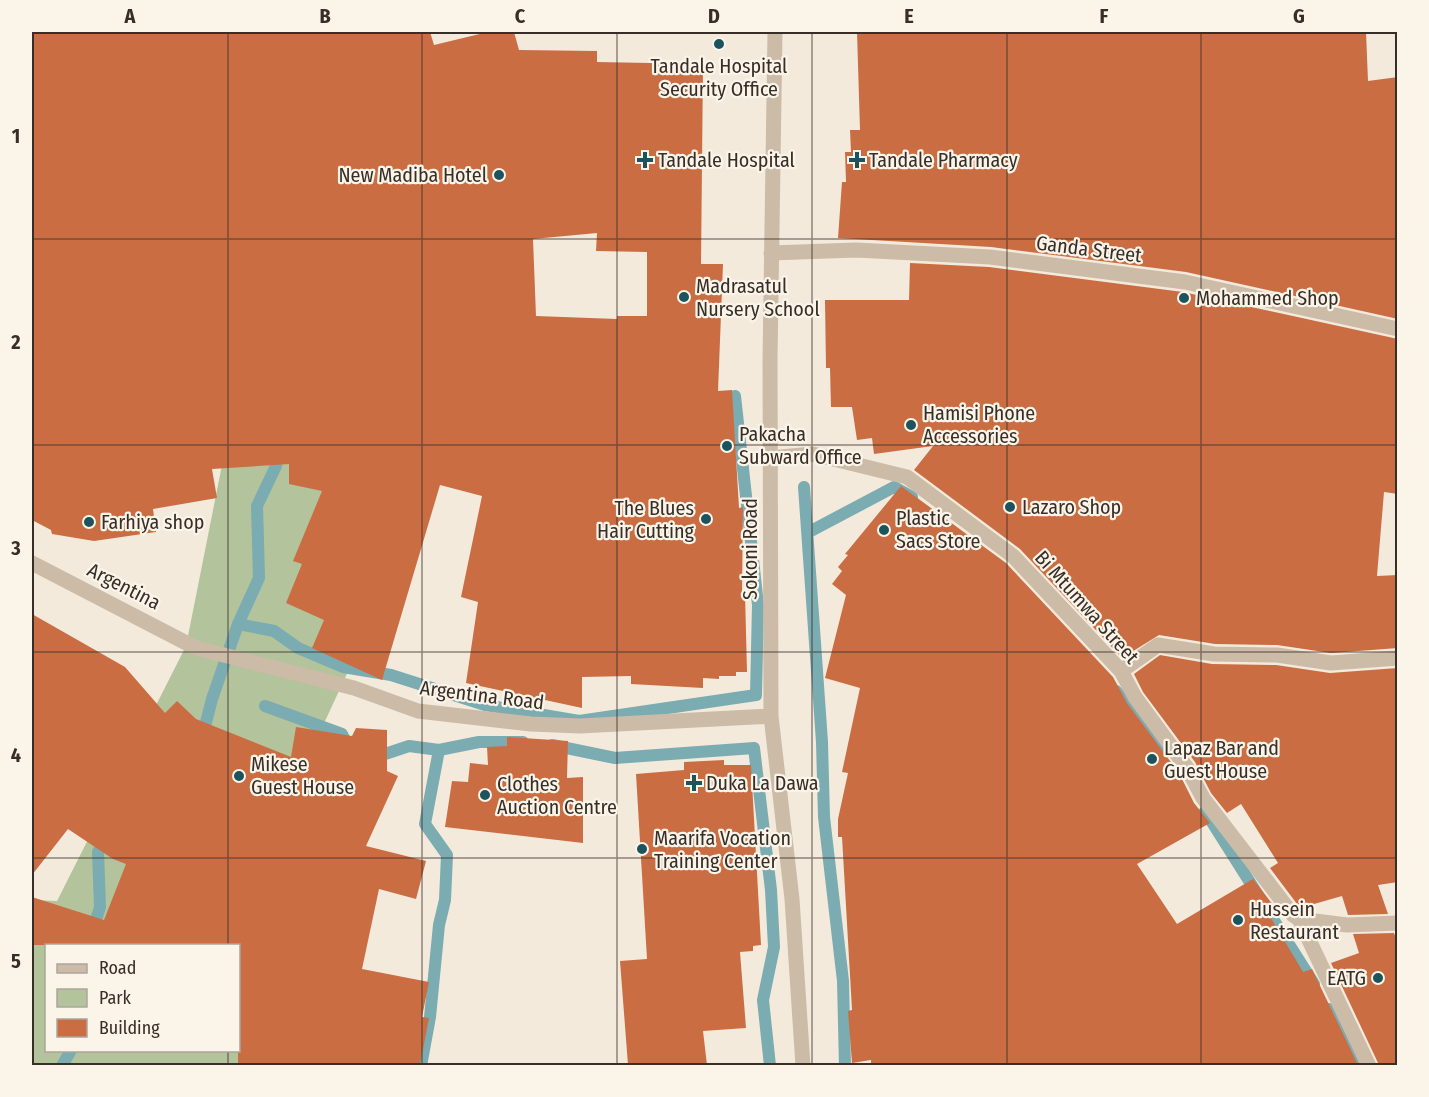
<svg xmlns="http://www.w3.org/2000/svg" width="1429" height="1097" font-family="'Fira Sans Condensed',sans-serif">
  <rect width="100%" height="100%" fill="#f3eadc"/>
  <path fill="#b3c39b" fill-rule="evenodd" d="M 173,32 L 307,32 L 413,531 L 295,786 L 302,961 L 276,1065 L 32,1065 L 32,900 L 57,901 L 186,646 L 223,460 L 148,140 ZM 46,946 L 238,946 L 238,1050 L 46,1050 Z"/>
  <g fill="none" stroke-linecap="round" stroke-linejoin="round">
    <path stroke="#7aacb2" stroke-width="12" d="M 804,487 L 822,742 L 824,817 L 843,981 L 845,1066
      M 809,532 L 894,487 L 912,497
      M 238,624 L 274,631 L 298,648 L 343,667 L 391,675 L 485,705 L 579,721 L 756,695 L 758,605 L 735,396
      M 1116,691 L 1163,746
      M 265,706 L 342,734 L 349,749
      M 202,738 L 212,699 L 238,624 L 259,578 L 257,506 L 276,466 L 279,449
      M 552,745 L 615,758 L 754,748 L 771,890 L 774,947 L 763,1000 L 770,1066
      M 373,758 L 409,746 L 439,750 L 479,742 L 523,742
      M 1205,811 L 1314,984
      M 88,946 L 100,907 L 98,852 L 106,837
      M 1329,1009 L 1360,1066
      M 62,1066 L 71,1050
      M 421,1066 L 430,1017 L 439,925 L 445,900 L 447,855 L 425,824 L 439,750"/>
  </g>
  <path fill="#cb6d42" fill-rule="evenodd" d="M 32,32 L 430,32 L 434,45 L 488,32 L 514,32 L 519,50 L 597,51 L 597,62 L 703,64 L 701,264 L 723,264 L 718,391 L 732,390 L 739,508 L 743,507 L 742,593 L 745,593 L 747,672 L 736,672 L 736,676 L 719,676 L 719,679 L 703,678 L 703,688 L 631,684 L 631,676 L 582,677 L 582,708 L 466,683 L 478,602 L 461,597 L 482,496 L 440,485 L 382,680 L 312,648 L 324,620 L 286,603 L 302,564 L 293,561 L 322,491 L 289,484 L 289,464 L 212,469 L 217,498 L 153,509 L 156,532 L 94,541 L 52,534 L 51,530 L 32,520 ZM 597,233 L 596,251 L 647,252 L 647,316 L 617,316 L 617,319 L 536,316 L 533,239 Z
    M 857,32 L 1366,32 L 1368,81 L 1398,77 L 1398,319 L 1186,272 L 991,247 L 838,238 L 842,182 L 846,182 L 845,152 L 851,152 L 850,130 L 860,130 Z
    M 910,263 L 989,267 L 1183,292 L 1398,339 L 1398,494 L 1384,492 L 1377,576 L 1398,575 L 1398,648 L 1331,653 L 1277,645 L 1215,644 L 1159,635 L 1122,658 L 1020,549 L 914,470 L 933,446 L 874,454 L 872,438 L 857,440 L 852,407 L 831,407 L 830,368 L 826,368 L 825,300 L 909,300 Z
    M 901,486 L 1006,563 L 1113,677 L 1127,703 L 1179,773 L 1194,803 L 1210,823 L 1137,864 L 1177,924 L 1253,879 L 1281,915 L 1271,918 L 1303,972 L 1312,969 L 1358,1065 L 871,1065 L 871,1060 L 852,1063 L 848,1011 L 852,1010 L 842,837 L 838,837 L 838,819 L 848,773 L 842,772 L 860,688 L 825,678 L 846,595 L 832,584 L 842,571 L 838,567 L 848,555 L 845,554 Z
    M 32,614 L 125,667 L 165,713 L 177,701 L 196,719 L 291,757 L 296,727 L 352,736 L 356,728 L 387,730 L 387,771 L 398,776 L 366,846 L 426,861 L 416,899 L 379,889 L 362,969 L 429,982 L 422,1017 L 429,1018 L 420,1065 L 238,1065 L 238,945 L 32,945 L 32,897 L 104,920 L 126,864 L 113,859 L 68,829 L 32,875 Z
    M 1160,655 L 1212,664 L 1276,665 L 1330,673 L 1398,668 L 1398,882 L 1378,885 L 1388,914 L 1348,915 L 1342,896 L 1300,908 L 1270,868 L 1278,863 L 1241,804 L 1227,813 L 1211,793 L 1195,762 L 1143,692 L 1134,674 Z
    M 507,737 L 568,741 L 567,778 L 583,777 L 583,843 L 445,827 L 452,781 L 468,782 L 470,763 L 488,765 L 487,747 L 507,746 Z
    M 724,760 L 724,765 L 751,765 L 761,945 L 753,946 L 753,951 L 740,952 L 746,1028 L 703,1031 L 707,1065 L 628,1065 L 620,961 L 647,959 L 636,774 L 684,770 L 684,762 Z
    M 1394,933 L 1398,944 L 1398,1065 L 1379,1065 L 1331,963 L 1359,953 L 1353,934 Z"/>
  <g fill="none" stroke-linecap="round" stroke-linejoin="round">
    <path stroke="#ccbba7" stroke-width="15" d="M 775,32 L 770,359 L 771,716 L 792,899 L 803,1066
      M 771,253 L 856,250 L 990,257 L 1185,282 L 1398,329
      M 770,458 L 813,454 L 907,477 L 1013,556 L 1121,671 L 1135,697 L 1187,768 L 1203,798 L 1293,915 L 1299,919 L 1369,1066
      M 32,563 L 196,648 L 354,688 L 418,711 L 531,724 L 580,726 L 771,716
      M 1121,671 L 1158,645 L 1214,654 L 1277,655 L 1331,663 L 1398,658
      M 1299,919 L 1347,925 L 1398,923"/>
  </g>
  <path fill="none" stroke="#382e28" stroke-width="1.5" stroke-opacity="0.55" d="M 228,32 L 228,946M 422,32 L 422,1066M 617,32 L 617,1066M 812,32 L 812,1066M 1007,32 L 1007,1066M 1201,32 L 1201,1066M 32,239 L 1398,239M 32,445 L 1398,445M 32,652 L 1398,652M 32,858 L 1398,858M 228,1050 L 228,1066"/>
  <g fill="#1c535c" stroke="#faf4e9" stroke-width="2">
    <circle cx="719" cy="44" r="6"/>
    <path d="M642 151h6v6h6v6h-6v6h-6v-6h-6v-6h6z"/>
    <path d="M854 151h6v6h6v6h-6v6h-6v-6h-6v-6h6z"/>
    <circle cx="499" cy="175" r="6"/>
    <circle cx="684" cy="297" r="6"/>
    <circle cx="1184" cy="298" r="6"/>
    <circle cx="911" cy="425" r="6"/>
    <circle cx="727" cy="446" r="6"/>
    <circle cx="1010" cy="507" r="6"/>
    <circle cx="706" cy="519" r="6"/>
    <circle cx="89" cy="522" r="6"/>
    <circle cx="884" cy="530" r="6"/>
    <circle cx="1152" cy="759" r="6"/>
    <circle cx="239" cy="776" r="6"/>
    <path d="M691 774h6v6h6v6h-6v6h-6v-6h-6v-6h6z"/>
    <circle cx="485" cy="795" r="6"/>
    <circle cx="642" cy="849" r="6"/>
    <circle cx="1238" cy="920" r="6"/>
    <circle cx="1378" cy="978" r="6"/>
  </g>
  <g text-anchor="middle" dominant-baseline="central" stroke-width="4.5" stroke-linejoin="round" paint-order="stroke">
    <g font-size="20" fill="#382e28" stroke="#faf4e9" text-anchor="start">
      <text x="719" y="66" text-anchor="middle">Tandale Hospital<tspan x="719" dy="23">Security Office</tspan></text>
      <text x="658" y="160">Tandale Hospital</text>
      <text x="869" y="160">Tandale Pharmacy</text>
      <text x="487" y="175" text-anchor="end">New Madiba Hotel</text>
      <text x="696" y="286">Madrasatul<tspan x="696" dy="23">Nursery School</tspan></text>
      <text x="1196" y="298">Mohammed Shop</text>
      <text x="923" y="413">Hamisi Phone<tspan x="923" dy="23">Accessories</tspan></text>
      <text x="739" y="434">Pakacha<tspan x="739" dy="23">Subward Office</tspan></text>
      <text x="1022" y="507">Lazaro Shop</text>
      <text x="694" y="508" text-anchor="end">The Blues<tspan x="694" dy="23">Hair Cutting</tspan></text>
      <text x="896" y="518">Plastic<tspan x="896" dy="23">Sacs Store</tspan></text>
      <text x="101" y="522">Farhiya shop</text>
      <text x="1164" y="748">Lapaz Bar and<tspan x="1164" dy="23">Guest House</tspan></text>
      <text x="251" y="764">Mikese<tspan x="251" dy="23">Guest House</tspan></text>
      <text x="706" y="783">Duka La Dawa</text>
      <text x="497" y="784">Clothes<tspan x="497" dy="23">Auction Centre</tspan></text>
      <text x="654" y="838">Maarifa Vocation<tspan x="654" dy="23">Training Center</tspan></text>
      <text x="1250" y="909">Hussein<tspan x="1250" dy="23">Restaurant</tspan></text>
      <text x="1366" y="978" text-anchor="end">EATG</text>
    </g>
    <g font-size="20" fill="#382e28" stroke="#faf4e9">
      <text transform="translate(1089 249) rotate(7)">Ganda Street</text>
      <text transform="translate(750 549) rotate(-90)">Sokoni Road</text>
      <text transform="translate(124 586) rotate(27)">Argentina</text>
      <text transform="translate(1087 607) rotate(48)">Bi Mtumwa Street</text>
      <text transform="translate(482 695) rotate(7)">Argentina Road</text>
    </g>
  </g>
  <rect width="1429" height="1097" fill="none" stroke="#faf4e9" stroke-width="66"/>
  <rect x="45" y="944" width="195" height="108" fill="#faf4e9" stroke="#aca59c" stroke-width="1.5"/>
  <rect x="57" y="964" width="30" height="9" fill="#ccbba7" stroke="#aca59c" stroke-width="1.5"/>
  <text x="99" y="974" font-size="18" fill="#382e28">Road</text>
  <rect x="57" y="989" width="30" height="18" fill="#b3c39b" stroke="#aca59c" stroke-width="1.5"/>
  <text x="99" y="1004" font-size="18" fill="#382e28">Park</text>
  <rect x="57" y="1019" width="30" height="18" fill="#cb6d42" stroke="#aca59c" stroke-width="1.5"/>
  <text x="99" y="1034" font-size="18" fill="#382e28">Building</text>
  <rect x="33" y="33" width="1363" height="1031" fill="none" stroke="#382e28" stroke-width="2"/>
  <g font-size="20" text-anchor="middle" font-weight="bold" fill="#382e28">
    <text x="130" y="23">A</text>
    <text x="325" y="23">B</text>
    <text x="520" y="23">C</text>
    <text x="714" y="23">D</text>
    <text x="909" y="23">E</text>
    <text x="1104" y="23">F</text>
    <text x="1299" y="23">G</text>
    <text x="16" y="143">1</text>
    <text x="16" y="349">2</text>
    <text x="16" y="555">3</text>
    <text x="16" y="762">4</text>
    <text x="16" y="968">5</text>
  </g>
</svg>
